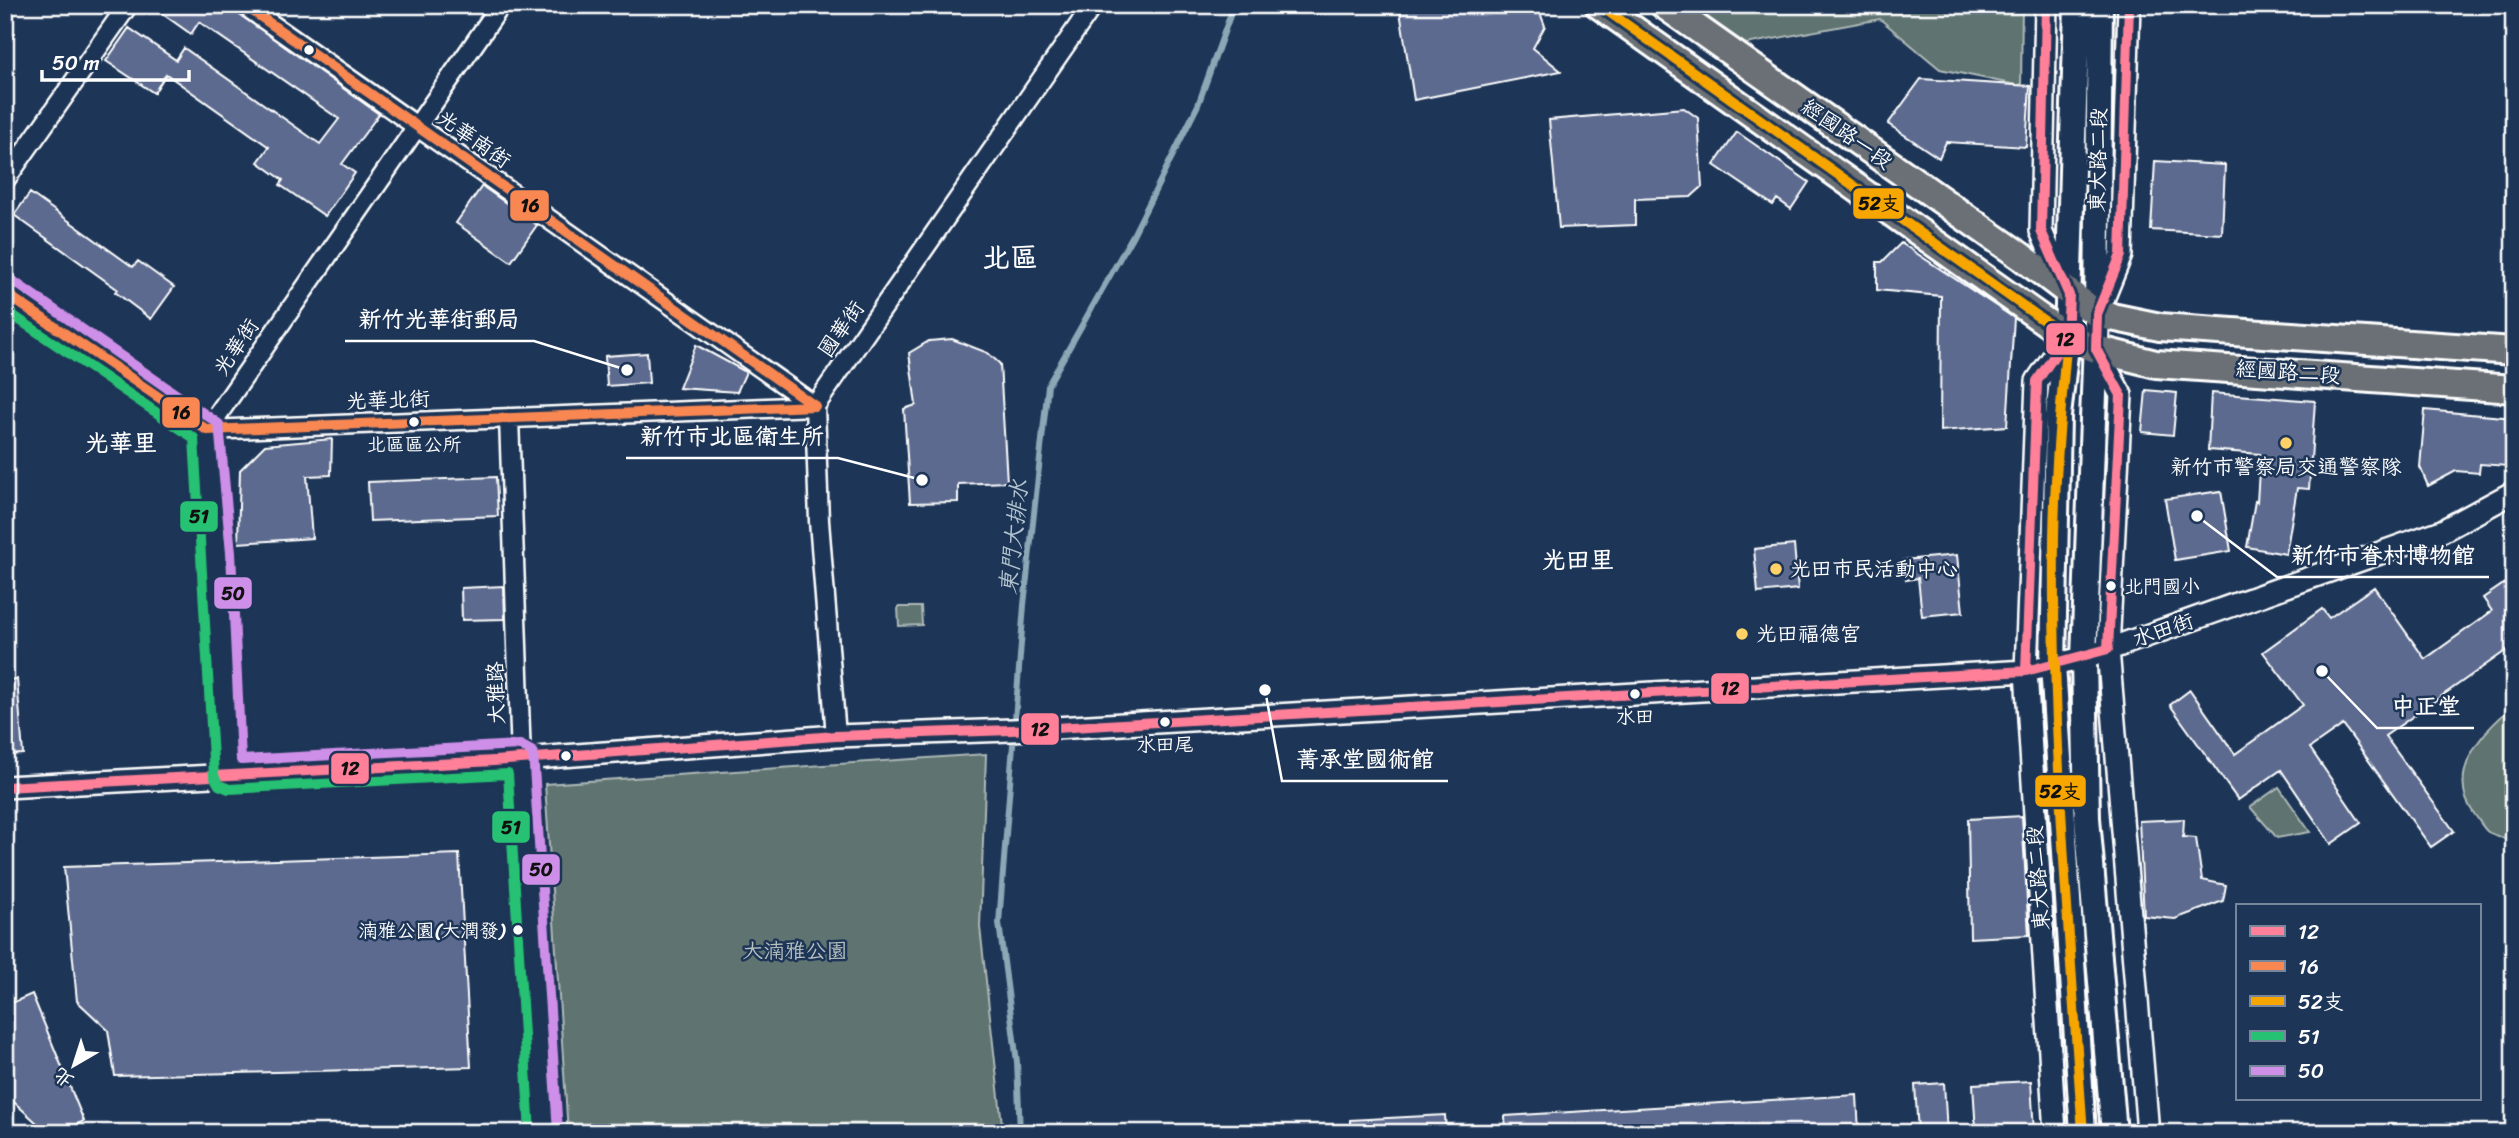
<svg xmlns="http://www.w3.org/2000/svg" width="2519" height="1138" font-family="Sriracha,'LXGW WenKai TC',sans-serif">
  <rect width="100%" height="100%" fill="#1d3557"/>
  <filter id="ink" filterUnits="userSpaceOnUse"><feTurbulence type="fractalNoise" baseFrequency=".0143" numOctaves="2"/><feDisplacementMap in="SourceGraphic" scale="14" xChannelSelector="R" yChannelSelector="G"/><feConvolveMatrix kernelMatrix="1 2 1 2 8 2 1 2 1" color-interpolation-filters="sRGB"/></filter>
  <g filter="url(#ink)">
    <path fill="#5e736f" stroke="#aeb9b7" stroke-width="2" d="M 1691,5 L 2022,5 L 2021,86 L 1940,69 L 1880,19 L 1746,44 Z
      M 898,607 L 921,607 L 922,625 L 899,626 Z
      M 2514,706 L 2514,841 C 2506,838 2495,836 2488,832 C 2483,828 2479,820 2475,815 C 2444,774 2482,731 2514,706 Z
      M 986,754 L 980,927 L 1003,1133 L 568,1133 L 545,784 Z
      M 2279,787 L 2310,832 L 2277,838 L 2250,807 Z"/>
    <g fill="none" stroke-linecap="round" stroke-linejoin="round">
      <path stroke="#8ca7b6" stroke-width="6" d="M 1020,1133 L 1017,1062 L 999,923 L 1024,605 L 1048,385 L 1133,235 L 1198,105 L 1231,13 L 1257,5"/>
    </g>
    <path fill="#5c6b8f" stroke="#fff" stroke-width="2" d="M 150,5 L 227,5 L 379,114 L 342,164 L 355,173 L 325,216 L 280,185 L 283,180 L 258,162 L 269,147 L 166,74 L 154,93 L 106,61 L 129,28 L 176,60 L 184,48 L 320,144 L 339,119 L 199,22 L 191,34 Z
      M 1399,5 L 1537,5 L 1545,26 L 1533,48 L 1561,71 L 1414,100 Z
      M 1921,79 L 2030,86 L 2026,147 L 1946,142 L 1939,158 L 1888,124 Z
      M 1684,108 L 1698,118 L 1702,187 L 1691,197 L 1635,199 L 1635,225 L 1559,228 L 1549,120 Z
      M 1737,132 L 1809,182 L 1791,209 L 1777,199 L 1773,205 L 1714,165 Z
      M 2155,161 L 2225,165 L 2222,234 L 2151,230 Z
      M 482,186 L 537,225 L 511,262 L 456,223 Z
      M 30,193 L 133,267 L 138,261 L 174,287 L 151,319 L 115,292 L 117,289 L 14,215 Z
      M 1901,243 L 2014,318 L 2007,426 L 1940,431 L 1941,296 L 1877,290 L 1877,262 L 1882,262 Z
      M 952,339 L 988,353 L 1000,364 L 1007,482 L 958,484 L 958,502 L 910,503 L 904,409 L 916,405 L 909,353 L 929,341 Z
      M 696,345 L 746,372 L 737,392 L 679,388 Z
      M 647,353 L 649,383 L 607,386 L 605,356 Z
      M 2146,390 L 2177,393 L 2173,435 L 2142,432 Z
      M 2211,393 L 2315,401 L 2309,489 L 2297,488 L 2286,554 L 2247,547 L 2255,501 L 2257,502 L 2260,454 L 2208,450 Z
      M 2425,410 L 2514,418 L 2514,453 L 2509,453 L 2508,466 L 2480,464 L 2479,473 L 2456,471 L 2428,486 L 2420,467 Z
      M 332,439 L 331,475 L 307,476 L 312,538 L 238,543 L 240,470 L 265,445 Z
      M 496,477 L 498,516 L 370,521 L 368,482 Z
      M 2221,491 L 2231,551 L 2175,560 L 2165,499 Z
      M 1794,545 L 1798,589 L 1758,593 L 1754,549 Z
      M 1957,555 L 1963,612 L 1922,616 L 1918,578 L 1906,580 L 1904,560 Z
      M 2505,583 L 2514,596 L 2514,645 L 2385,736 L 2454,831 L 2431,847 L 2343,725 L 2310,748 L 2361,823 L 2331,844 L 2281,770 L 2238,800 L 2170,705 L 2190,690 L 2235,754 L 2303,705 L 2263,652 L 2322,609 L 2329,618 L 2374,587 L 2425,659 L 2492,611 L 2483,598 Z
      M 504,586 L 505,619 L 462,620 L 461,588 Z
      M 17,679 L 23,754 L 5,755 L 5,680 Z
      M 2022,816 L 2029,935 L 1970,938 L 1968,819 Z
      M 2184,819 L 2183,837 L 2196,838 L 2202,880 L 2226,885 L 2223,901 L 2175,919 L 2144,916 L 2139,821 Z
      M 459,854 L 471,1067 L 115,1076 L 108,1030 L 77,1001 L 64,867 Z
      M 32,994 L 84,1121 L 59,1133 L 48,1133 L 5,1094 L 5,1006 Z
      M 2031,1081 L 2034,1133 L 1976,1133 L 1973,1084 Z
      M 1944,1083 L 1947,1133 L 1918,1133 L 1915,1085 Z
      M 1857,1095 L 1859,1133 L 1506,1133 L 1505,1116 Z
      M 1445,1115 L 1446,1133 L 1350,1133 L 1350,1120 Z"/>
    <g fill="none" stroke-linecap="round" stroke-linejoin="round">
      <g stroke="#fff" stroke-width="23">
        <path id="minor" d="M 244,5 L 815,406
          M 5,180 L 128,5
          M 5,293 L 207,430 L 815,406
          M 509,418 L 521,759 L 544,1133
          M 836,736 L 819,521 L 815,406 L 1093,5
          M 228,775 L 217,554 L 207,430 L 501,5"/>
      </g>
      <g stroke="#fff" stroke-width="26">
        <path id="tertiary" d="M 2046,5 L 2041,231 L 2067,292
          M 2099,309 L 2121,255 L 2129,5
          M 2096,349 L 2121,395 L 2108,649 L 2148,1133
          M 5,787 L 494,761 L 836,736 L 1038,729 L 2026,671 L 2084,658 L 2442,531 L 2514,492
          M 2055,1133 L 2026,671 L 2037,381 L 2067,337"/>
      </g>
      <g stroke="#fff" stroke-width="30">
        <path id="secondary" d="M 2077,5 L 2067,337 L 2058,416 L 2053,665 L 2083,1133
          M 2100,5 L 2097,314 L 2084,658 L 2087,818 L 2114,1133"/>
      </g>
      <g stroke="#fff" stroke-width="32">
        <path id="primary" d="M 1599,5 L 2067,337 L 2096,349 L 2156,364 L 2514,389
          M 1664,5 L 2022,257 L 2097,314 L 2160,327 L 2514,351"/>
      </g>
      <use href="#minor" stroke="#1d3557" stroke-width="18"/>
      <use href="#tertiary" stroke="#1d3557" stroke-width="21"/>
      <use href="#secondary" stroke="#1d3557" stroke-width="24"/>
      <use href="#primary" stroke="#6b7074" stroke-width="26"/>
      <g stroke="#1d3557" stroke-width="16">
        <path id="bus-1" d="M 2026,671 L 2037,381 L 2067,337 L 2069,295 L 2041,231 L 2046,5
          M 5,787 L 494,761 L 836,736 L 1038,729 L 2026,671 L 2108,649 L 2121,395 L 2096,349 L 2097,314 L 2121,255 L 2129,5"/>
      </g>
      <g stroke="#1d3557" stroke-width="16">
        <path id="bus-2" d="M 244,5 L 815,406
          M 5,293 L 207,430 L 815,406"/>
      </g>
      <g stroke="#1d3557" stroke-width="16">
        <path id="bus-3" d="M 1599,5 L 2067,337 C 2061,404 2055,471 2054,538 C 2052,737 2069,935 2083,1133"/>
      </g>
      <g stroke="#1d3557" stroke-width="16">
        <path id="bus-4" d="M 5,310 L 194,438 L 214,776 L 219,785 L 229,789 L 508,774 L 530,1133"/>
      </g>
      <g stroke="#1d3557" stroke-width="16">
        <path id="bus-5" d="M 13,281 L 219,424 L 231,553 L 241,760 L 520,745 L 533,752 L 558,1132"/>
      </g>
      <use href="#bus-1" stroke="#ff8098" stroke-width="10"/>
      <use href="#bus-2" stroke="#f88751" stroke-width="10"/>
      <use href="#bus-3" stroke="#f7a600" stroke-width="10"/>
      <use href="#bus-4" stroke="#26c172" stroke-width="10"/>
      <use href="#bus-5" stroke="#ce8fe9" stroke-width="10"/>
    </g>
  </g>
  <g fill="#fff" stroke="#1d3557" stroke-width="2.5">
    <circle cx="309" cy="50" r="6"/>
    <circle cx="414" cy="422" r="6"/>
    <circle cx="2111" cy="586" r="6"/>
    <circle cx="1635" cy="694" r="6"/>
    <circle cx="1165" cy="722" r="6"/>
    <circle cx="566" cy="756" r="6"/>
    <circle cx="518" cy="930" r="6"/>
  </g>
  <g fill="#ffd166" stroke="#1d3557" stroke-width="2.5">
    <circle cx="2286" cy="443" r="7"/>
    <circle cx="1776" cy="569" r="7"/>
    <circle cx="1742" cy="634" r="7"/>
  </g>
  <g text-anchor="middle" dominant-baseline="central" stroke-width="5" stroke-linejoin="round" paint-order="stroke">
    <g font-size="19" fill="#fff" stroke="#1d3557">
      <text x="414" y="444">北區區公所</text>
      <text x="2124" y="586" text-anchor="start">北門國小</text>
      <text x="1635" y="716">水田</text>
      <text x="1165" y="744">水田尾</text>
      <text x="505" y="930" text-anchor="end">湳雅公園(大潤發)</text>
    </g>
    <g font-size="21" fill="#fff" stroke="#1d3557">
      <text transform="translate(1847 134) rotate(35)">經國路一段</text>
      <text transform="translate(474 139) rotate(35)">光華南街</text>
      <text transform="translate(2098 160) rotate(-89)">東大路二段</text>
      <text transform="translate(841 329) rotate(-55)">國華街</text>
      <text transform="translate(236 347) rotate(-56)">光華街</text>
      <text transform="translate(2288 372) rotate(4)">經國路二段</text>
      <text transform="translate(388 400) rotate(-2)">光華北街</text>
      <text transform="translate(2163 630) rotate(-19)">水田街</text>
      <text transform="translate(496 693) rotate(-92)">大雅路</text>
      <text transform="translate(2038 878) rotate(-94)">東大路二段</text>
    </g>
    <g font-size="21" fill="#fff" stroke="#1d3557" text-anchor="start">
      <text x="2286" y="467" text-anchor="middle">新竹市警察局交通警察隊</text>
      <text x="1790" y="569">光田市民活動中心</text>
      <text x="1756" y="634">光田福德宮</text>
    </g>
    <g font-size="21" fill="#b7c0be" stroke="#1d3557">
      <text x="795" y="951">大湳雅公園</text>
    </g>
    <g font-size="23" font-style="italic" fill="#b3c4cf" stroke="#1d3557">
      <text transform="translate(1014 537) rotate(-84)">東門大排水</text>
    </g>
    <g font-size="24" font-weight="bold" fill="#fff" stroke="#1d3557">
      <text x="121" y="443">光華里</text>
      <text x="1578" y="560">光田里</text>
    </g>
    <g font-size="28" font-weight="bold" fill="#fff" stroke="#1d3557">
      <text x="1010" y="257">北區</text>
    </g>
  </g>
  <path fill="none" stroke="#fff" stroke-width="2.5" d="M627 370L534 341H345M922 480L838 458H626M2197 516L2277 577H2489M2322 671L2377 728H2474M1265 690L1282 781H1448"/>
  <g fill="#fff" stroke="#1d3557" stroke-width="2.5">
    <circle cx="627" cy="370" r="7"/>
    <circle cx="922" cy="480" r="7"/>
    <circle cx="2197" cy="516" r="7"/>
    <circle cx="2322" cy="671" r="7"/>
    <circle cx="1265" cy="690" r="7"/>
  </g>
  <g font-size="23" text-anchor="middle" font-weight="bold" fill="#fff" stroke="#1d3557" stroke-width="5" stroke-linejoin="round" paint-order="stroke">
    <text x="439" y="327">新竹光華街郵局</text>
    <text x="732" y="444">新竹市北區衛生所</text>
    <text x="2383" y="563">新竹市眷村博物館</text>
    <text x="2426" y="714">中正堂</text>
    <text x="1365" y="767">菁承堂國術館</text>
  </g>
  <g stroke="#1d3557" stroke-width="2.5">
    <rect x="1852" y="187" width="53" height="33" rx="7" fill="#f7a600"/>
    <rect x="509" y="189" width="41" height="33" rx="7" fill="#f88751"/>
    <rect x="2045" y="322" width="41" height="34" rx="7" fill="#ff8098"/>
    <rect x="161" y="396" width="40" height="33" rx="7" fill="#f88751"/>
    <rect x="179" y="500" width="40" height="33" rx="7" fill="#26c172"/>
    <rect x="213" y="576" width="40" height="34" rx="7" fill="#ce8fe9"/>
    <rect x="1710" y="672" width="40" height="33" rx="7" fill="#ff8098"/>
    <rect x="1020" y="712" width="40" height="34" rx="7" fill="#ff8098"/>
    <rect x="330" y="752" width="40" height="33" rx="7" fill="#ff8098"/>
    <rect x="2034" y="774" width="53" height="34" rx="7" fill="#f7a600"/>
    <rect x="491" y="810" width="40" height="34" rx="7" fill="#26c172"/>
    <rect x="521" y="853" width="40" height="33" rx="7" fill="#ce8fe9"/>
  </g>
  <g font-size="19" text-anchor="middle" font-weight="bold" fill="#111">
    <text x="1879" y="210">52支</text>
    <text x="530" y="212">16</text>
    <text x="2065" y="346">12</text>
    <text x="181" y="419">16</text>
    <text x="199" y="523">51</text>
    <text x="233" y="600">50</text>
    <text x="1730" y="695">12</text>
    <text x="1040" y="736">12</text>
    <text x="350" y="775">12</text>
    <text x="2060" y="798">52支</text>
    <text x="511" y="834">51</text>
    <text x="541" y="876">50</text>
  </g>
  <rect width="2519" height="1138" fill="none" stroke="#1d3557" stroke-width="28"/>
  <rect x="14" y="14" width="2491" height="1110" fill="none" stroke="#fff" stroke-width="2.5" filter="url(#ink)"/>
  <rect x="2236" y="904" width="245" height="196" fill="#1d3557" stroke="#77869a" stroke-width="2"/>
  <rect x="2250" y="926" width="35" height="10" fill="#ff8098" stroke="#77869a" stroke-width="2"/>
  <text x="2298" y="939" font-size="21" fill="#ffffff">12</text>
  <rect x="2250" y="961" width="35" height="10" fill="#f88751" stroke="#77869a" stroke-width="2"/>
  <text x="2298" y="974" font-size="21" fill="#ffffff">16</text>
  <rect x="2250" y="996" width="35" height="10" fill="#f7a600" stroke="#77869a" stroke-width="2"/>
  <text x="2298" y="1009" font-size="21" fill="#ffffff">52支</text>
  <rect x="2250" y="1031" width="35" height="10" fill="#26c172" stroke="#77869a" stroke-width="2"/>
  <text x="2298" y="1044" font-size="21" fill="#ffffff">51</text>
  <rect x="2250" y="1066" width="35" height="10" fill="#ce8fe9" stroke="#77869a" stroke-width="2"/>
  <text x="2298" y="1078" font-size="21" fill="#ffffff">50</text>
  <g transform="translate(74 1065) rotate(219)" stroke="#1d3557" stroke-width="5" paint-order="stroke">
  <path d="M0-5L12 26L0 18L-12 26Z" fill="#ffffff"/>
  <text y="-10" font-size="19" font-weight="bold" text-anchor="middle" fill="#ffffff">北</text>
  </g>
  <path d="M42 70v10h147v-10" fill="none" stroke="#ffffff" stroke-width="3.5"/>
  <text x="52" y="70" font-size="21" fill="#ffffff" stroke="#1d3557" stroke-width="5" paint-order="stroke">50 m</text>
</svg>
